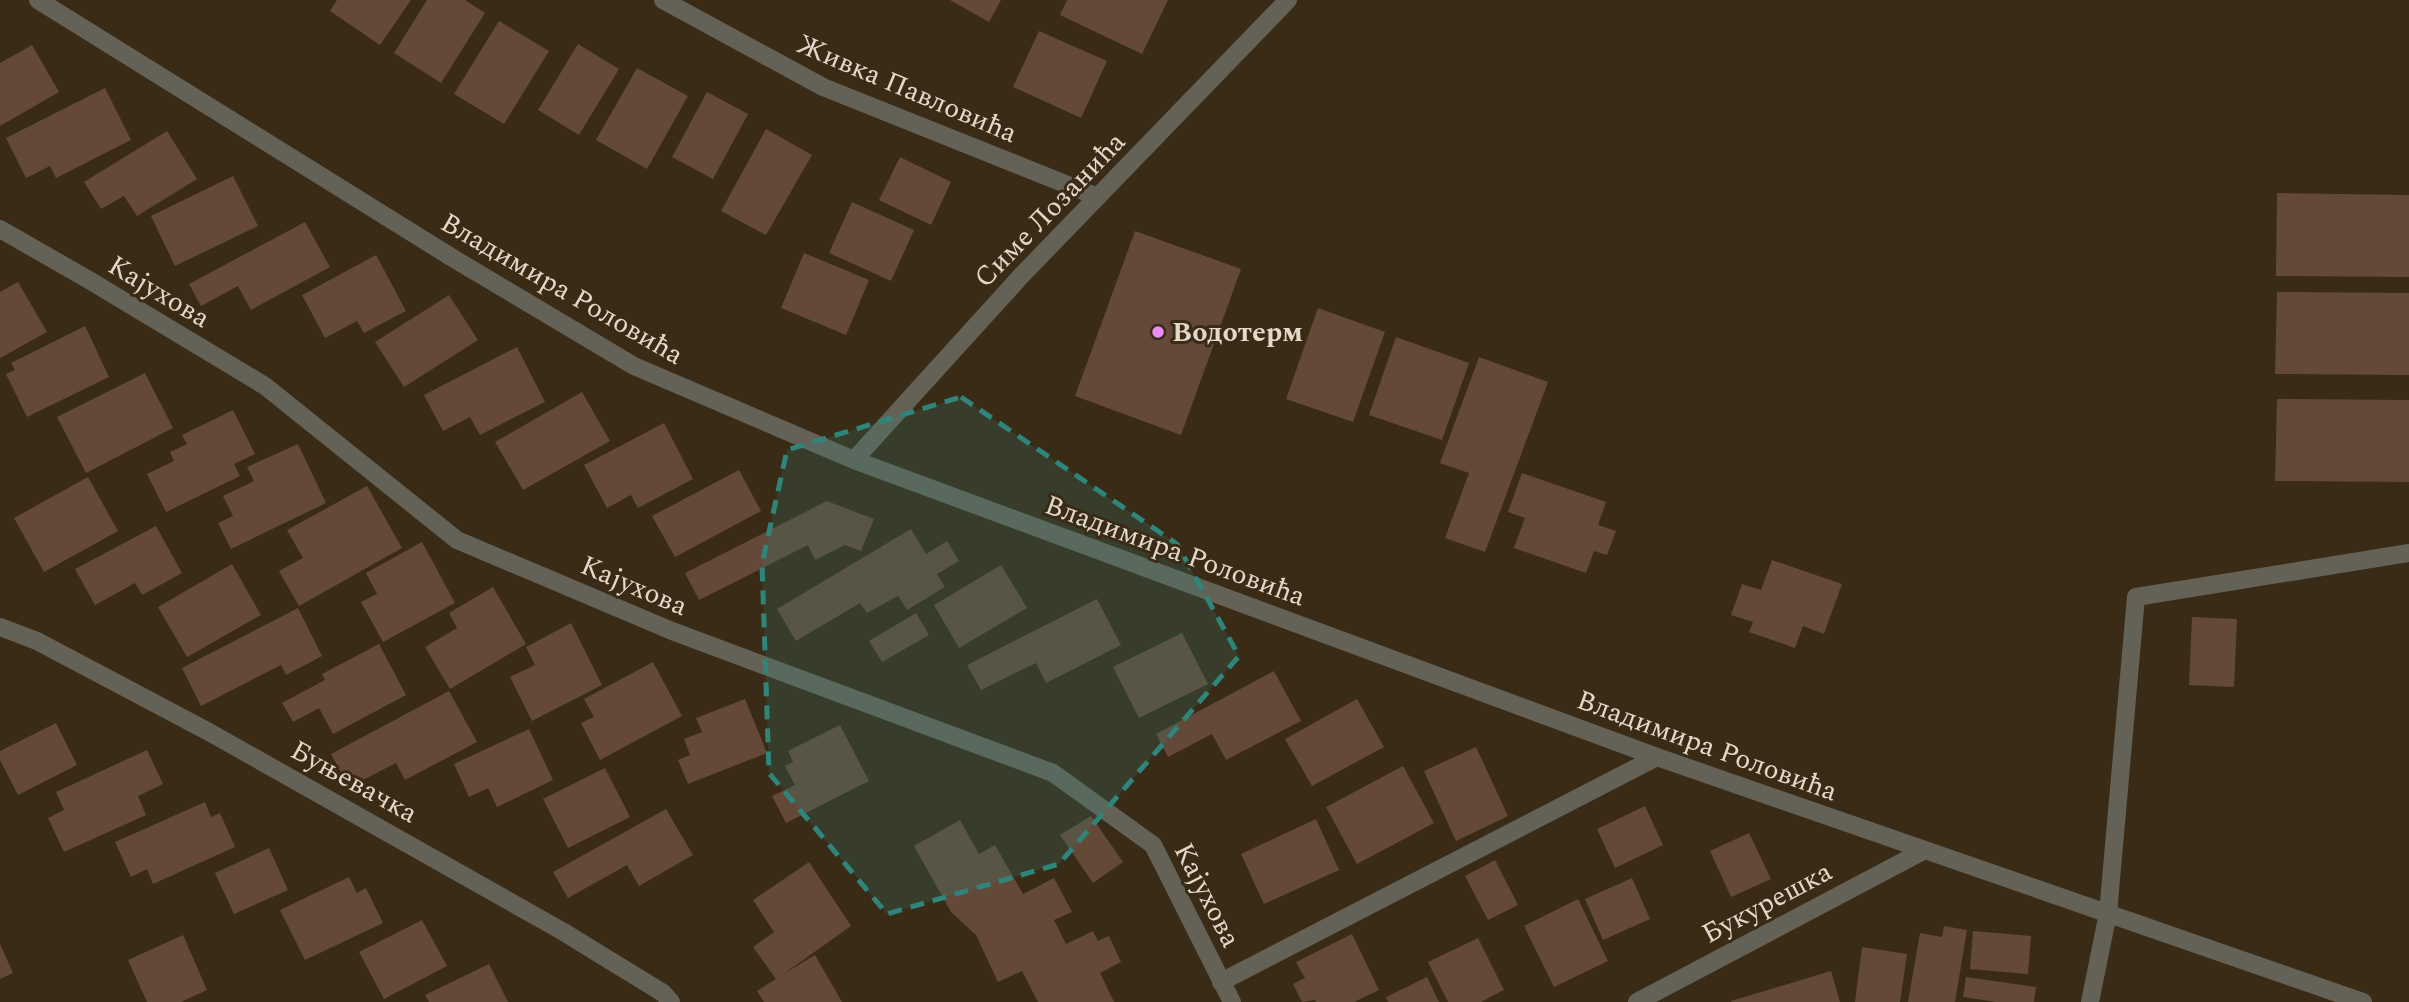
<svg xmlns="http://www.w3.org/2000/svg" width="2409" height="1002" font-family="Spectral,serif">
  <rect width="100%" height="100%" fill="#3a2b16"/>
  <path fill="#644938" d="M 337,0 L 411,0 L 380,45 L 330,11 Z
    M 427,0 L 465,0 L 485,13 L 441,83 L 394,53 Z
    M 950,0 L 1001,0 L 989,22 Z
    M 1067,0 L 1168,0 L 1142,54 L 1060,15 Z
    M 499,21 L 549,51 L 504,124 L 454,94 Z
    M 1039,31 L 1107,61 L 1081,118 L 1013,87 Z
    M 578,44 L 619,69 L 579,135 L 538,110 Z
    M 32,45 L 59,92 L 0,126 L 0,63 Z
    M 637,68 L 688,96 L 647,169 L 596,140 Z
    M 105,88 L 131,140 L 56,178 L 50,166 L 26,178 L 6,138 Z
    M 707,92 L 748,114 L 713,179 L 672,157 Z
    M 766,129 L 812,155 L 766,235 L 721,211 Z
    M 167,131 L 197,179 L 137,216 L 124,196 L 101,209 L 84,182 Z
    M 900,157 L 951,182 L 931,225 L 879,200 Z
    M 233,176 L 258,226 L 175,266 L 151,216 Z
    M 2277,193 L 2409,195 L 2409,277 L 2276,276 Z
    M 852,202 L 914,230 L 891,281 L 829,253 Z
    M 305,222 L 330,267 L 251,310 L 238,286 L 201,306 L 189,284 Z
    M 1135,231 L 1241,269 L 1181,435 L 1075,396 Z
    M 804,253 L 869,280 L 846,335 L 781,308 Z
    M 376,255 L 406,311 L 364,333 L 357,321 L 325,338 L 302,295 Z
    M 18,282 L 47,332 L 0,358 L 0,292 Z
    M 2277,292 L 2409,293 L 2409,375 L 2275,374 Z
    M 449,295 L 478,340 L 404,387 L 375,342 Z
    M 1318,308 L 1385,332 L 1353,422 L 1286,399 Z
    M 85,326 L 109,377 L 27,417 L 6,374 L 15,370 L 11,363 Z
    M 1396,337 L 1469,363 L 1442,440 L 1369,415 Z
    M 517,347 L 545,402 L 480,435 L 470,417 L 443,431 L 424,395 Z
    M 1479,357 L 1548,382 L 1485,552 L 1445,538 L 1469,473 L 1440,463 Z
    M 145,373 L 173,428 L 86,473 L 57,417 Z
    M 582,392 L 610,441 L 523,490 L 495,442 Z
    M 2277,399 L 2409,400 L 2409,482 L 2275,481 Z
    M 233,410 L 255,454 L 234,464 L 240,476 L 166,512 L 147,474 L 174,461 L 170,452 L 187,444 L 182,435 Z
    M 664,423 L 693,479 L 638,508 L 631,495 L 607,508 L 584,465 Z
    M 298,444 L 326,503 L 231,549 L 218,523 L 233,516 L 223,496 L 254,481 L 247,467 Z
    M 739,470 L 761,511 L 675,557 L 652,516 Z
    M 1522,473 L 1606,502 L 1598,525 L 1616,531 L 1607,555 L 1594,551 L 1586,573 L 1514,548 L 1525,518 L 1508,512 Z
    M 88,477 L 118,531 L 44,572 L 14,518 Z
    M 367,486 L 402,548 L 299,606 L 279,571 L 303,558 L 287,530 Z
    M 827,501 L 874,519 L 861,551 L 845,545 L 815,560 L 808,545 L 699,600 L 685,573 Z
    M 156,526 L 182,573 L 142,595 L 135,583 L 95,605 L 75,569 Z
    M 911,529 L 926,554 L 947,541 L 959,561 L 937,574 L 945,587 L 907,610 L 898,596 L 867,613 L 860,603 L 796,641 L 777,609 Z
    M 422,542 L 455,603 L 383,642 L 361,602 L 377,594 L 366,573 Z
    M 1772,560 L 1842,584 L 1824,634 L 1803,626 L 1795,648 L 1749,632 L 1753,622 L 1731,615 L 1742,584 L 1761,590 Z
    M 232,564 L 261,615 L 187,657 L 158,607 Z
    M 1001,565 L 1027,608 L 959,648 L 934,605 Z
    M 493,587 L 526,644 L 450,689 L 425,647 L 457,628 L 449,613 Z
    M 1097,599 L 1121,645 L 1046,683 L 1036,663 L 981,690 L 967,665 Z
    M 298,608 L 322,656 L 286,675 L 281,665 L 201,706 L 182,668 Z
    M 916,613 L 929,635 L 882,662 L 869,641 Z
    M 2192,617 L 2237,619 L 2234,687 L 2189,685 Z
    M 571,623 L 602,685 L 532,721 L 510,677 L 535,665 L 526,647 Z
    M 1182,633 L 1208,684 L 1139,718 L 1113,667 Z
    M 379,644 L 406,695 L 333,734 L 319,708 L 293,722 L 282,703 L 325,680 L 322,674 Z
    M 653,662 L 682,716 L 600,760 L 581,723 L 594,717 L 584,699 Z
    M 1274,671 L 1301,721 L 1226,760 L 1212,734 L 1168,757 L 1156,734 Z
    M 449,691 L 477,742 L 405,780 L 396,763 L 349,787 L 331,754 Z
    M 745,699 L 767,753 L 688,784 L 678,760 L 690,755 L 684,739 L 702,732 L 696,718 Z
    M 1357,699 L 1384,747 L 1312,786 L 1285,739 Z
    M 56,723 L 77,765 L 18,795 L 0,760 L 0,751 Z
    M 840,725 L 869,781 L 786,823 L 772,796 L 795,785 L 785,766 L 793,762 L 788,751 Z
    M 529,729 L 553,780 L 497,807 L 488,788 L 469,797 L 454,764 Z
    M 1476,747 L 1508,816 L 1456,841 L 1424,771 Z
    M 147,750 L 163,784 L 138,796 L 146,815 L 64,852 L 48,818 L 64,810 L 56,792 Z
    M 1403,766 L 1434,823 L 1357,864 L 1326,807 Z
    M 605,768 L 630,817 L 568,848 L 543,799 Z
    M 205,802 L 211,817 L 220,813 L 235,847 L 153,884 L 147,869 L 131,877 L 115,842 Z
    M 1645,806 L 1663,845 L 1615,868 L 1597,829 Z
    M 666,809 L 693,855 L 639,886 L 627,865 L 568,898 L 553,872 Z
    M 1091,816 L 1123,862 L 1093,883 L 1060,835 Z
    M 1316,819 L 1339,870 L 1264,904 L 1241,854 Z
    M 960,820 L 979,854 L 995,845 L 1023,894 L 1054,878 L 1072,912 L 1054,920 L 1066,944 L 1093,931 L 1098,941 L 1109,936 L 1121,962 L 1100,973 L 1114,1002 L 1038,1002 L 1022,971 L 998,982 L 976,935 L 951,912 L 914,846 Z
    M 1749,833 L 1771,879 L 1731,897 L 1710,851 Z
    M 269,848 L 288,890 L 234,914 L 215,873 Z
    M 1495,860 L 1518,905 L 1488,920 L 1465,876 Z
    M 809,862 L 851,926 L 782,975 L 815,955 L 842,1002 L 764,1002 L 757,991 L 776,979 L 753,947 L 774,932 L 753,900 Z
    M 349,877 L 357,893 L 366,888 L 383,923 L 305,960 L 280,910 Z
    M 1632,878 L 1650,919 L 1603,940 L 1585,899 Z
    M 1578,899 L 1608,961 L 1554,987 L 1524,926 Z
    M 422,920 L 447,966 L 384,999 L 359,952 Z
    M 1944,926 L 1967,930 L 1955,1002 L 1908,1002 L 1920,933 L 1942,937 Z
    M 1973,931 L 2031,936 L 2028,974 L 1970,969 Z
    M 1352,934 L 1379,990 L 1354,1002 L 1316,1002 L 1315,1000 L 1302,1002 L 1293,984 L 1305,978 L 1296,962 Z
    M 183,935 L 207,990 L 181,1002 L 147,1002 L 128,960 Z
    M 1478,938 L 1504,990 L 1481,1002 L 1448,1002 L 1428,962 Z
    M 0,944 L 13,973 L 0,979 Z
    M 1862,947 L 1907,954 L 1900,1002 L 1855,1002 Z
    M 489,964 L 508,1002 L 429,1002 L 425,995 Z
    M 1831,971 L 1840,1002 L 1731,1002 L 1731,1001 Z
    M 1427,977 L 1439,1002 L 1388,1002 L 1386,997 Z
    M 1966,977 L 2036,987 L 2034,1002 L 1997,1002 L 1963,997 Z"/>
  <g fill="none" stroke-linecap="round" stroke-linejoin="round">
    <path stroke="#646256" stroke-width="18" d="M 2108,913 L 2136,597 L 2409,553
      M 1221,982 L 1657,757"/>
    <path stroke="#646256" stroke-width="18" d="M 38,0 L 451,257 L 634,366 L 854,460 L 1657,757 L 2363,1002
      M 663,0 L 823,87 L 1098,197
      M 0,229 L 89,280 L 265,386 L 457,540 L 672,631 L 1053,773 L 1153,845 L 1232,1002
      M 854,460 L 1021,276 L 1288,0
      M 0,627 L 37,641 L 209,732 L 562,931 L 663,993 L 671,1002
      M 1637,1002 L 1923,851
      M 2090,1002 L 2108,913"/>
  </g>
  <path fill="#2f857c" fill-opacity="0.2" stroke="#2f857c" stroke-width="5" stroke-dasharray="14 9" stroke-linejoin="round" d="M 961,397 L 1177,544 L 1239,656 L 1059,864 L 887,914 L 769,773 L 762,564 L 787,450 Z"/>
  <circle fill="#ed8cf9" stroke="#3a2b16" stroke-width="2.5" cx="1158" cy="332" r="7"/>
  <g text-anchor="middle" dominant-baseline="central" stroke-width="6" stroke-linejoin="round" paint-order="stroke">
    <g font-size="28" fill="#e2d8cb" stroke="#3a2b16">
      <text transform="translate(907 89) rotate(23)">Живка Павловића</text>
      <text transform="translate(1050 210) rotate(-46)">Симе Лозанића</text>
      <text transform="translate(562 289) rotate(30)">Владимира Роловића</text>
      <text transform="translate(159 292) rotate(31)">Кајухова</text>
      <text transform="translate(1175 551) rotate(20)">Владимира Роловића</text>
      <text transform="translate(634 586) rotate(23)">Кајухова</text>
      <text transform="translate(1707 746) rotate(20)">Владимира Роловића</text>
      <text transform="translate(354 782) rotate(29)">Буњевачка</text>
      <text transform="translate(1207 895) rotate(63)">Кајухова</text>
      <text transform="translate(1767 903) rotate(-28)">Букурешка</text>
    </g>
    <g font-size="28" font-weight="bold" fill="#e2d8cb" stroke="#3a2b16" text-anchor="start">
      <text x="1172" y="332">Водотерм</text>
    </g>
  </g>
</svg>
